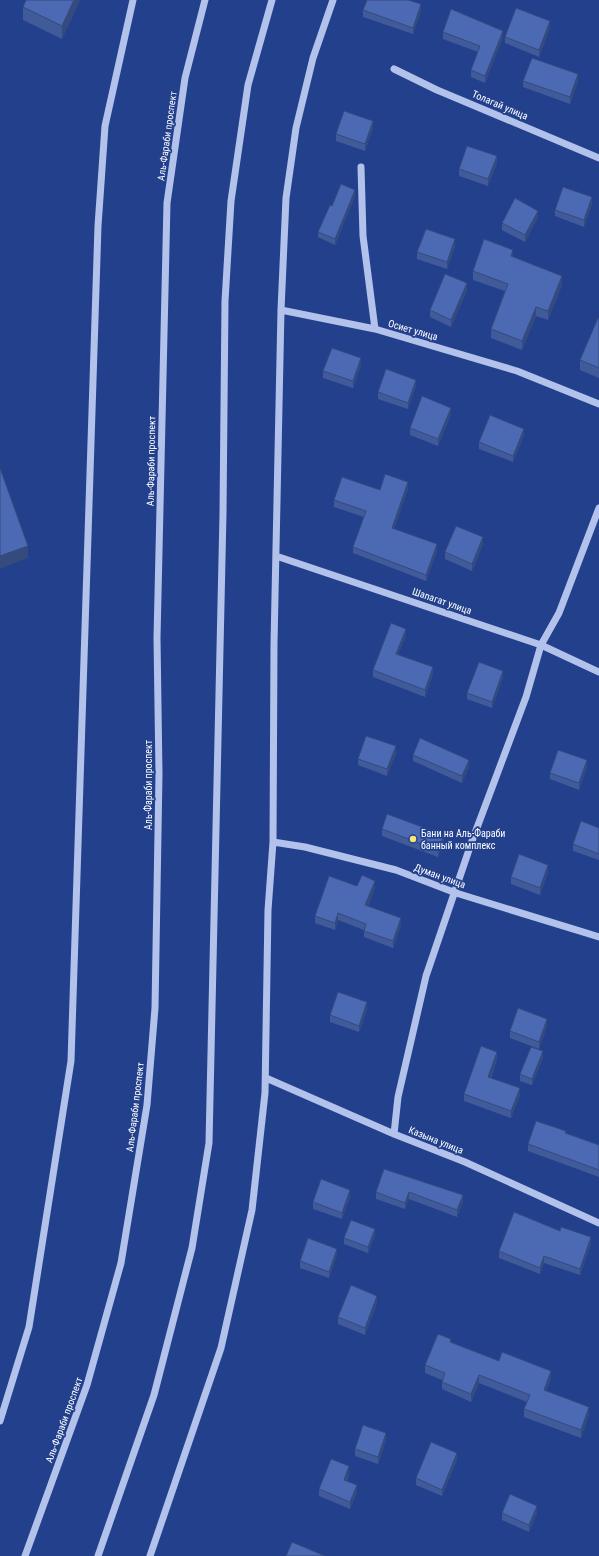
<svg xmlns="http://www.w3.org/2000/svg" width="599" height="1556" font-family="'Roboto Condensed',sans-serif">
  <rect width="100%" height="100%" fill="#23408d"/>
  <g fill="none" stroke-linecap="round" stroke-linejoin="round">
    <path stroke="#b2c2eb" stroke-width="7" d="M 394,69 L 437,90 L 599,158
      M 361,167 L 363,236 L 375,329 L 517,371 L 599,404
      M 281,310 L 375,329
      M 276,556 L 541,645 L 599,672
      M 273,842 L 305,847 L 396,870 L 456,893 L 599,937
      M 266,1078 L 394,1134 L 465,1162 L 599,1223
      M 394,1134 L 398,1097 L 426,976 L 472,841 L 526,697 L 541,645 L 559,613 L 599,508
      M 0,1421 L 29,1327 L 71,1061 L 98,226 L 105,126 L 133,0
      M 25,1556 L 87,1385 L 121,1263 L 147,1105 L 155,1008 L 159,774 L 157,638 L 167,203 L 185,78 L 205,0
      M 98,1556 L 154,1395 L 192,1248 L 209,1143 L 223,514 L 225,301 L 231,201 L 248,85 L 272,0
      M 150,1556 L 221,1348 L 252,1210 L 265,1093 L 268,910 L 273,842 L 274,644 L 281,310 L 286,198 L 296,128 L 313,58 L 333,0"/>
  </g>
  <path fill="#415a9a" d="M 80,0 L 62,39 L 23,20 L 23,7 Z
    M 363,10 L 421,11 L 413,34 L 363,17 Z
    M 550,28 L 539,57 L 505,43 L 505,37 Z
    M 443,32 L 503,37 L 485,83 L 471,77 L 471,70 L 478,52 L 443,39 Z
    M 523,81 L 578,81 L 570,104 L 523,87 Z
    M 373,128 L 365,151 L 336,141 L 336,134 Z
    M 497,163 L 488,186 L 459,176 L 459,169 Z
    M 355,196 L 335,245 L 318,237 L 318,232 L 332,206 Z
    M 592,204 L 584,227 L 555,216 L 555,210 Z
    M 538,217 L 525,242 L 502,230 L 502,223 Z
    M 455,246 L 447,269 L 417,259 L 417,252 Z
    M 513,257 L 562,285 L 548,320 L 536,316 L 522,350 L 491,338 L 491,329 L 505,291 L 473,280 L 473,271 Z
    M 467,290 L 451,327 L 430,317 L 430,310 Z
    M 599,319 L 599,378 L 580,370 L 580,360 Z
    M 361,365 L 353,388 L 323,378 L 323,371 Z
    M 416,386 L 408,409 L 378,399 L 378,392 Z
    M 451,414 L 438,446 L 410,435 L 410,428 Z
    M 524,435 L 513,462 L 479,449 L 479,442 Z
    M 408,489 L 394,529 L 437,551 L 426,581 L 353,553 L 353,547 L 364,517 L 334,507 L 334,500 L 380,490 Z
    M 483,544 L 472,571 L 445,559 L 445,552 Z
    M 406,636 L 398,654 L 433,674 L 425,697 L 373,677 L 373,670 Z
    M 503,677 L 492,708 L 467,699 L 467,693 Z
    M 396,753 L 387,776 L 358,765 L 358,759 Z
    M 413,755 L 469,767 L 462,783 L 413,761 Z
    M 587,767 L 579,790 L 550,779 L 550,773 Z
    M 599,828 L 599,860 L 573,851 L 573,844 Z
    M 382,829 L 444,842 L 438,857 L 382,836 Z
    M 548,872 L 540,895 L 511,884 L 511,877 Z
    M 357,886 L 375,888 L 368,906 L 401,925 L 393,948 L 364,937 L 364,930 L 338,920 L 335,930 L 315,923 L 315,916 Z
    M 367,1009 L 359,1032 L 330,1022 L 330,1015 Z
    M 547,1026 L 539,1049 L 510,1038 L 510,1031 Z
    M 543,1058 L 532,1085 L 520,1081 L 520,1074 Z
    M 497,1059 L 491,1078 L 520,1095 L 511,1118 L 464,1101 L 464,1094 Z
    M 566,1133 L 599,1145 L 599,1177 L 528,1151 L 528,1144 Z
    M 384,1169 L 463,1202 L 457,1217 L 409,1199 L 405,1209 L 376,1199 L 376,1192 Z
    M 350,1197 L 342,1219 L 313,1209 L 313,1202 Z
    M 375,1235 L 368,1253 L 344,1244 L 344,1238 Z
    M 591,1244 L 580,1275 L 544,1263 L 540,1274 L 499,1258 L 499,1251 Z
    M 337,1255 L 329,1278 L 300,1268 L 300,1261 Z
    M 377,1303 L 365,1335 L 338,1324 L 338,1317 Z
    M 451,1342 L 499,1361 L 551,1378 L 546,1391 L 589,1414 L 581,1438 L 524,1417 L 524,1409 L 527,1402 L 479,1383 L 471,1402 L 442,1389 L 442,1380 L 425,1373 L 425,1365 Z
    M 386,1440 L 378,1464 L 355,1456 L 355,1449 Z
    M 457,1460 L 442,1496 L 416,1485 L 416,1478 Z
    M 349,1473 L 347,1481 L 357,1492 L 350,1509 L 319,1496 L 319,1489 Z
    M 502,1513 L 537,1513 L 529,1532 L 502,1520 Z"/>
  <path fill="#354a7d" d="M 74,0 L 80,0 L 62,39 L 62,26 Z
    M 421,4 L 421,11 L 413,34 L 413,28 Z
    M 550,21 L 550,28 L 539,57 L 539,50 Z
    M 503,31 L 503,37 L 485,83 L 485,76 Z
    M 578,74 L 578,81 L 570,104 L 570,97 Z
    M 373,121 L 373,128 L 365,151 L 365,144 Z
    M 497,156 L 497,163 L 488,186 L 488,179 Z
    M 355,190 L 355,196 L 335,245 L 335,239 Z
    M 592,197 L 592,204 L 584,227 L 584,220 Z
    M 538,211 L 538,217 L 525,242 L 525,235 Z
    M 455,239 L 455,246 L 447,269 L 447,262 Z
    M 513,250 L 513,258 L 511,256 Z
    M 562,276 L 562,285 L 548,320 L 548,311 Z
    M 467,283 L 467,290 L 451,327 L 451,320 Z
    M 536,307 L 536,316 L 522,350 L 522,341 Z
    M 361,358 L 361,365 L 353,388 L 353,381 Z
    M 416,380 L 416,386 L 408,409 L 408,403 Z
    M 451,408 L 451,414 L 438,446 L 438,439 Z
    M 524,429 L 524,435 L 513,462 L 513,456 Z
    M 408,482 L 408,489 L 392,535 L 392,528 Z
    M 483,537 L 483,544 L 472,571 L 472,564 Z
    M 437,544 L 437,551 L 426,581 L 426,575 Z
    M 28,546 L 28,558 L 0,569 L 0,556 Z
    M 406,629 L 406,636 L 396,660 L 396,654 Z
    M 433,667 L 433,674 L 425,697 L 425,690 Z
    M 503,671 L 503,677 L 492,708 L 492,702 Z
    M 396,746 L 396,753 L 387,776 L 387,769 Z
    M 469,760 L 469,767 L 462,783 L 462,776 Z
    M 587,760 L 587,767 L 579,790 L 579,783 Z
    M 444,835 L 444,842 L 438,857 L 438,850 Z
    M 548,865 L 548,872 L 540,895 L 540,888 Z
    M 375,881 L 375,888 L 365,912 L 365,905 Z
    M 338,913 L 338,920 L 335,930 L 335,923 Z
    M 401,918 L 401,925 L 393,948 L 393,941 Z
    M 367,1002 L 367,1009 L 359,1032 L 359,1026 Z
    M 547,1019 L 547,1026 L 539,1049 L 539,1042 Z
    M 543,1051 L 543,1058 L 532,1085 L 532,1079 Z
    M 497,1052 L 497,1059 L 488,1084 L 488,1077 Z
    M 520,1088 L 520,1095 L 511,1118 L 511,1111 Z
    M 350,1190 L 350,1197 L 342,1219 L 342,1213 Z
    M 409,1192 L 409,1199 L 405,1209 L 405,1203 Z
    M 463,1195 L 463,1202 L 457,1217 L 457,1210 Z
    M 375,1229 L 375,1235 L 368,1253 L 368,1247 Z
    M 591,1237 L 591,1244 L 580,1275 L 580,1269 Z
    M 337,1249 L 337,1255 L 329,1278 L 329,1272 Z
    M 544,1256 L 544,1263 L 540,1274 L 540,1268 Z
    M 377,1296 L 377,1303 L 365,1335 L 365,1328 Z
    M 551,1371 L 551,1378 L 544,1397 L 544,1390 Z
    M 479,1375 L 479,1383 L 471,1402 L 471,1394 Z
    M 589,1407 L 589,1414 L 581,1438 L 581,1430 Z
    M 386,1433 L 386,1440 L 378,1464 L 378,1457 Z
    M 457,1453 L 457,1460 L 442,1496 L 442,1490 Z
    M 349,1466 L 349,1473 L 344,1486 L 344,1480 Z
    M 357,1485 L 357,1492 L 350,1509 L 350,1502 Z
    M 537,1506 L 537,1513 L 529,1532 L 529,1525 Z"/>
  <path fill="#4c69b3" stroke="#354a7d" d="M 26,0 L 74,0 L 62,26 L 23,7 Z
    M 367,0 L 408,0 L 421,4 L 413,28 L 363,10 Z
    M 516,8 L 550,21 L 539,50 L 505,37 Z
    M 451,9 L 503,31 L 485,76 L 471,70 L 480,46 L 443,32 Z
    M 532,58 L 578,74 L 570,97 L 523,81 Z
    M 344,111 L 373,121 L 365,144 L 336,134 Z
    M 467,146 L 497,156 L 488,179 L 459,169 Z
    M 341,184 L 355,190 L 335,239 L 318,232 L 330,205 L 332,206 Z
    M 563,187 L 592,197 L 584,220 L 555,210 Z
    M 515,198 L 538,211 L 525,235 L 502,223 Z
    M 426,229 L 455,239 L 447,262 L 417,252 Z
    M 484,239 L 513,250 L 511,256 L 562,276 L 548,311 L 536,307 L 522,341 L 491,329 L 508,284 L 473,271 Z
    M 445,274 L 467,283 L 451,320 L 430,310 Z
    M 598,318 L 599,319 L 599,368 L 580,360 Z
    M 332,348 L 361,358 L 353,381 L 323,371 Z
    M 386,369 L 416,380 L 408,403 L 378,392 Z
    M 422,396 L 451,408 L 438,439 L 410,428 Z
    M 490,415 L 524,429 L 513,456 L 479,442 Z
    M 0,468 L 28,546 L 0,556 Z
    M 385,474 L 408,482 L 392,528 L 437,544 L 426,575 L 353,547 L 366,511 L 334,500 L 342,477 L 380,490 Z
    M 456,526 L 483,537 L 472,564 L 445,552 Z
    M 391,623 L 406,629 L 396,654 L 433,667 L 425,690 L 373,670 Z
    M 479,662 L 503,671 L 492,702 L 467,693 Z
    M 366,736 L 396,746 L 387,769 L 358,759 Z
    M 420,738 L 469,760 L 462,776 L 413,755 Z
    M 558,750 L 587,760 L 579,783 L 550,773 Z
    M 387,814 L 444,835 L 438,850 L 382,829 Z
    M 581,821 L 599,828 L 599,854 L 573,844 Z
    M 519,854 L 548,865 L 540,888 L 511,877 Z
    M 362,875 L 375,881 L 365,905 L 401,918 L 393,941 L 364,931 L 366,924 L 338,913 L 335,923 L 315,916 L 329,876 L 357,886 Z
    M 338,992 L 367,1002 L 359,1026 L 330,1015 Z
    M 518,1008 L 547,1019 L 539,1042 L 510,1031 Z
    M 481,1046 L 497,1052 L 488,1077 L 520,1088 L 511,1111 L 464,1094 Z
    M 531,1047 L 543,1051 L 532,1079 L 520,1074 Z
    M 536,1121 L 566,1131 L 565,1133 L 599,1145 L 599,1170 L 528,1144 Z
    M 384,1169 L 463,1195 L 457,1210 L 409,1192 L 405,1203 L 376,1192 Z
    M 321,1179 L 350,1190 L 342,1213 L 313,1202 Z
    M 514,1212 L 560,1231 L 561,1227 L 591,1237 L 580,1269 L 544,1256 L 540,1268 L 499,1251 Z
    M 351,1220 L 375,1229 L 368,1247 L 344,1238 Z
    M 308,1238 L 337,1249 L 329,1272 L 300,1261 Z
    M 351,1285 L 377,1296 L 365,1328 L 338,1317 Z
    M 438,1334 L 451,1339 L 450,1342 L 499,1361 L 502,1352 L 551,1371 L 544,1390 L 589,1407 L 581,1430 L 524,1409 L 530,1395 L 479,1375 L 471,1394 L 442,1382 L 445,1373 L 425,1365 Z
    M 363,1425 L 386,1433 L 378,1457 L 355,1449 Z
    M 431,1442 L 457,1453 L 442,1490 L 416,1478 Z
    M 331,1459 L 349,1466 L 344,1480 L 357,1485 L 350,1502 L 319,1489 Z
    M 510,1494 L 537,1506 L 529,1525 L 502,1513 Z
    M 292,1542 L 325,1556 L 286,1556 Z"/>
  <circle fill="#f6e675" stroke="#23408d" stroke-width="1.5" cx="413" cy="839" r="4"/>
  <g text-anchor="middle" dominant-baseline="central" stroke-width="3.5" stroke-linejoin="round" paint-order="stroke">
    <g font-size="10" fill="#fff" stroke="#23408d">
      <text transform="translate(500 105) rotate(23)">Толагай улица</text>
      <text transform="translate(167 136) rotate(-82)">Аль-Фараби проспект</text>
      <text transform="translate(413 330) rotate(16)">Осиет улица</text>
      <text transform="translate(151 461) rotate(-89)">Аль-Фараби проспект</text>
      <text transform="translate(442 601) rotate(19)">Шапагат улица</text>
      <text transform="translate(148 785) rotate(-90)">Аль-Фараби проспект</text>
      <text transform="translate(440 876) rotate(20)">Думан улица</text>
      <text transform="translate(135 1107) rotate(-83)">Аль-Фараби проспект</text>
      <text transform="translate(436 1140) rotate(22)">Казына улица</text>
      <text transform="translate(64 1420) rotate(-70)">Аль-Фараби проспект</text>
    </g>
    <g font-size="10" fill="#fff" stroke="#23408d" text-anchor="start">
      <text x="421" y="833">Бани на Аль-Фараби<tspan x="421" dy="12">банный комплекс</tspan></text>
    </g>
  </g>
</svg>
